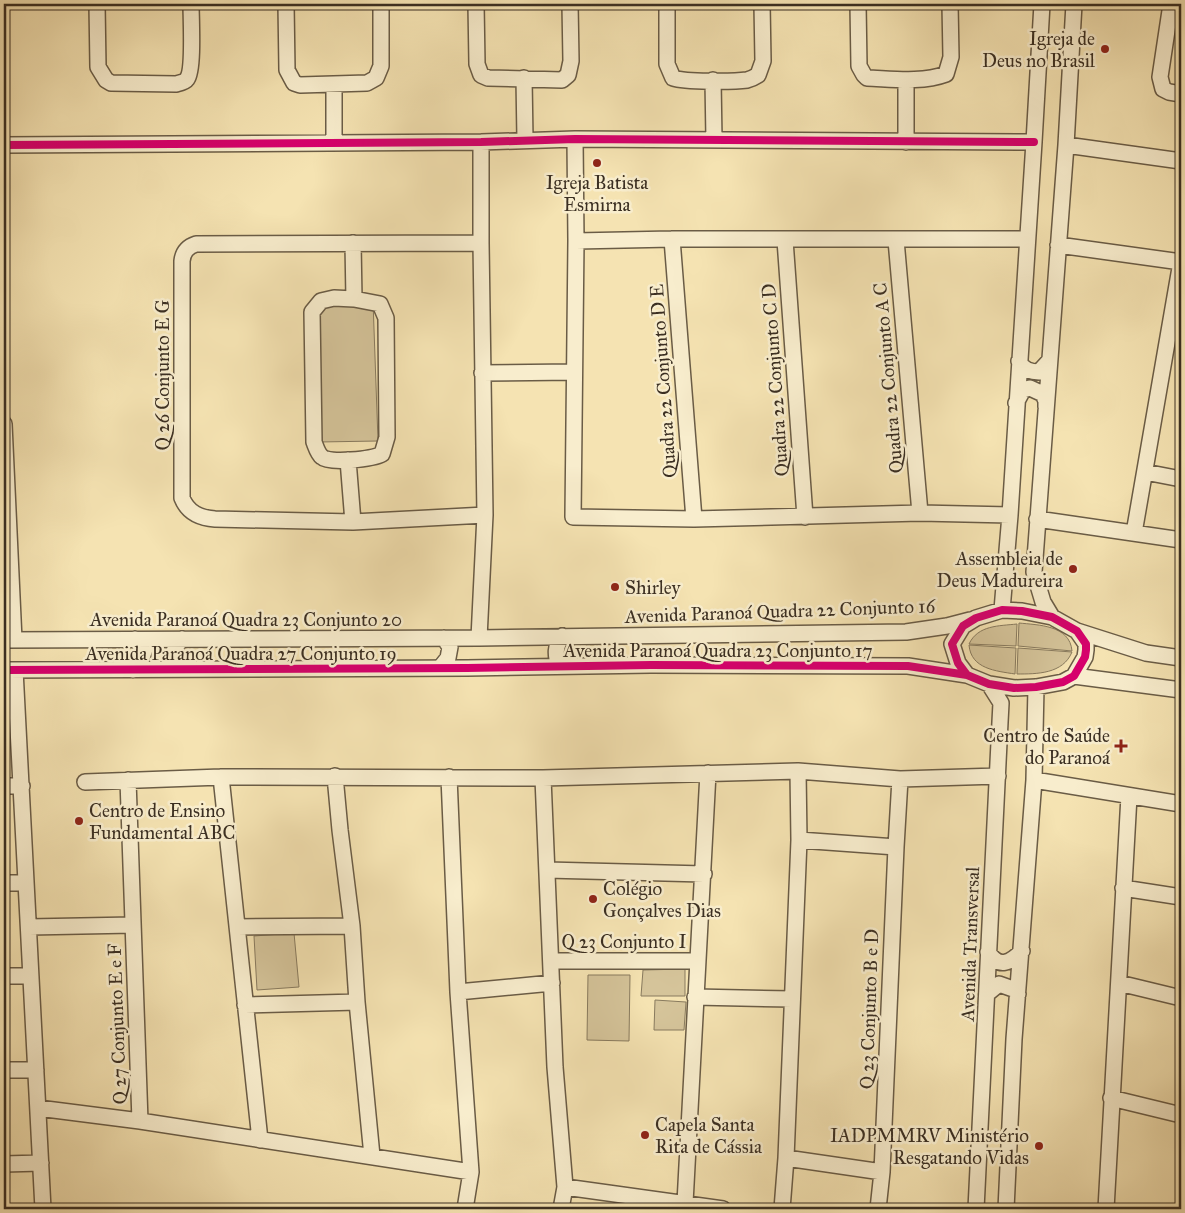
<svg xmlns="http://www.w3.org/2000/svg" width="1185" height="1213" font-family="'IM FELL Great Primer',serif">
  <rect width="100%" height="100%" fill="#f5e3b2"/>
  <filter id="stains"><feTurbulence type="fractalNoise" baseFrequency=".004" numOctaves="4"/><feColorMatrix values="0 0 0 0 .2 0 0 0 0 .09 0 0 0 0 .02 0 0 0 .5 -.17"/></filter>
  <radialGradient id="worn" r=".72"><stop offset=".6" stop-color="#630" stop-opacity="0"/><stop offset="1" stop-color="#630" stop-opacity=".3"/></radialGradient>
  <path fill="#d5c49a" stroke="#887a5e" d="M 373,301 L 378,441 L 319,442 L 318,305 Z
    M 1019,623 C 1038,625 1070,625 1072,651 L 1018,646 Z
    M 1017,624 L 1016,646 L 969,644 C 978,625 999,626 1017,624 Z
    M 969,645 L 1016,648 L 1015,674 C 996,671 971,669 969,645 Z
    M 1018,648 L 1072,652 C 1063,674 1037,674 1017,674 Z
    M 294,933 L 299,987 L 257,990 L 254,936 Z
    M 685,969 L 685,996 L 641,996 L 643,970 Z
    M 588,975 L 630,975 L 629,1041 L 587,1040 Z
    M 655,1000 L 686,1002 L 684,1030 L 654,1030 Z"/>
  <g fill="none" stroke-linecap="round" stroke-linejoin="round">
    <g stroke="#6a5c46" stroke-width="18">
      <path id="minor" d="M 97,4 L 98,67 L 106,80 L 111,83 L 176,84 C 180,83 185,82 187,79 C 194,70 191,18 191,4
        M 286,4 L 287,70 L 294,83 L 300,85 L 367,83 L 376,78 L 381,66 L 381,4
        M 476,4 L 477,64 L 481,75 L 488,78 L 562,80 L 568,75 L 571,61 L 570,4
        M 667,4 L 667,64 L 673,78 C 685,82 733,82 747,80 C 751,79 755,77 758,75 L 763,61 L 762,4
        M 858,4 L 859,66 L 864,75 L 867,78 C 893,79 922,83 946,74 L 951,57 L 950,4
        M 1171,4 L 1160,77 L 1163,89 L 1169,92 L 1181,94
        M 524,78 L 525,140
        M 713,80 L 714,140
        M 334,84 L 334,143
        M 575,139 L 576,241 L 573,517 L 694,519 L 920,513 L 1010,515
        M 906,142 L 906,80
        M 4,145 L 481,142 L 575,139 L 1034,142
        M 1066,145 L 1181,161
        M 672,239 L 694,519
        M 785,240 L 805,517
        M 896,240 L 920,513
        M 576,241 L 672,239 L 1027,239
        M 353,243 L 354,299
        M 481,243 L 196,244 C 187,247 183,252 182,261 L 182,498 C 188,513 200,518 215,519 L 353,522 L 485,515
        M 1058,245 L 1181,262
        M 334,298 L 354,299 L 380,304 L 386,318 L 387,437 L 382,454 C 373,459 329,464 322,457 C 318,454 316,447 314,442 L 312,312 L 321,301 Z
        M 1019,361 C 1023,370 1030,372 1039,372 L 1049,361
        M 482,373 L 574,372
        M 1016,403 L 1023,390 L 1030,388 L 1043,394 L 1046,401 L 1046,407
        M 4,424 L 14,640
        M 348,460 L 353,522
        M 1145,472 L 1181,479
        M 1037,519 L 1181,540
        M 1134,533 L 1181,262
        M 1002,610 L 1010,515 L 1034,142 L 1042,4
        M 1052,617 L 1043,602 L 1034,572 L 1066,145 L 1074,4
        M 1077,631 L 1146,653 L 1181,658
        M 479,638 L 485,515 L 481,243 L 481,142
        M 182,639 C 171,651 170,657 183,669
        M 4,640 L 479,638 L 906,632 L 947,626 L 970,620
        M 559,666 C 555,654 555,647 562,636
        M 440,668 L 448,658 L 450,647 L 444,638
        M 4,670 L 467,668 L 651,665 L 908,666 L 967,675 L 989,684 L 1014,688 L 1036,687 L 1063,682 L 1074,676 L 1085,657 L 1086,650 L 1086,644 L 1077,631 L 1052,617 L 1022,611 L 1002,610 L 976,618 L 963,626 L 952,644 L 958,663 L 967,675
        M 15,670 L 43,1209
        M 133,670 L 140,663 L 145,649 L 135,639
        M 1074,676 L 1181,690
        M 335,776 L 340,830 L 352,926 L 357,1002 L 372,1156
        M 221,777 L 260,1140
        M 449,777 L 458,992 L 471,1172 L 465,1209
        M 543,778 L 555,1067 L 565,1187 L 561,1209
        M 128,780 L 140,1121
        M 1034,780 L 1181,804
        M 85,782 L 221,777 L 543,778 L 798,771 L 900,779 L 998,776
        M 4,786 L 22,786
        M 799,840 L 896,847
        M 547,870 L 704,874
        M 4,883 L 26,883
        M 1123,888 L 1181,897
        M 29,927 L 133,925
        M 237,927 L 352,926
        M 988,952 C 999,969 1010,963 1022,951
        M 551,961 L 697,961
        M 4,976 L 31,976
        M 1119,983 L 1181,998
        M 458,992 L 552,983
        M 988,993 L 999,984 L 1013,989 L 1018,994
        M 695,997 L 792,999
        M 245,1005 L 357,1002
        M 4,1070 L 36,1070
        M 1111,1098 L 1181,1115
        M 38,1108 L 140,1121 L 471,1172
        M 786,1158 L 882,1172
        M 4,1164 L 41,1163
        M 565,1187 L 723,1209
        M 685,1203 L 708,773
        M 782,1209 L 786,1158 L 799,840 L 798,771
        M 878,1209 L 882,1172 L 896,847 L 900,779
        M 976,1209 L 1000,722 L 1001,703 L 989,684
        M 1006,1209 L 1014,1039 L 1034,780 L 1036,687
        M 1106,1209 L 1129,796"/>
    </g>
    <use href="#minor" stroke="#f8edcd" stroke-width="15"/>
    <g stroke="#f8edcd" stroke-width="11">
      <path id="cycleway" d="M 4,145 L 481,142 L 575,139 L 1034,142
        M 4,670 L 467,668 L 651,665 L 908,666 L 967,675 L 989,684 L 1014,688 L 1036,687 L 1063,682 L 1074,676 L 1085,657 L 1086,650 L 1086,644 L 1077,631 L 1052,617 L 1022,611 L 1002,610 L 976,618 L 963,626 L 952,644 L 958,663 L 967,675"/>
    </g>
    <use href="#cycleway" stroke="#d6006c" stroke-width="8"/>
  </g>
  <g fill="#8f2418" stroke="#f8edcd" stroke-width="2">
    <circle cx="1105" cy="49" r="5"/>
    <circle cx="597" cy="163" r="5"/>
    <circle cx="1073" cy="569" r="5"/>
    <circle cx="615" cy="587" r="5"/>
    <path d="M1118.5 738.5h5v5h5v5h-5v5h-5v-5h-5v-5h5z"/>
    <circle cx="79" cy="821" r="5"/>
    <circle cx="593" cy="899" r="5"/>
    <circle cx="645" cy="1135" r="5"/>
    <circle cx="1039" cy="1146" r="5"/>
  </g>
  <g text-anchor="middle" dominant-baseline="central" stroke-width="5" stroke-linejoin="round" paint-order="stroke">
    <g font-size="19" fill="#3b2f22" stroke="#f8edcd" text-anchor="end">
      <text x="1095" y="38">Igreja de<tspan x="1095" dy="22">Deus no Brasil</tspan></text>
      <text x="597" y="182" text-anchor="middle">Igreja Batista<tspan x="597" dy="22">Esmirna</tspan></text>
      <text x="1063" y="558">Assembleia de<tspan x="1063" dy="22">Deus Madureira</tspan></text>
      <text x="625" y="587" text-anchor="start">Shirley</text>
      <text x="1110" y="735">Centro de Saúde<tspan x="1110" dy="22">do Paranoá</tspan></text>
      <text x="89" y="810" text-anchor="start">Centro de Ensino<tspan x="89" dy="22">Fundamental ABC</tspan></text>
      <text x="603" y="888" text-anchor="start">Colégio<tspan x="603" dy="22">Gonçalves Dias</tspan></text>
      <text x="655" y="1124" text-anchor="start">Capela Santa<tspan x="655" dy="22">Rita de Cássia</tspan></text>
      <text x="1029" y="1135">IADPMMRV Ministério<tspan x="1029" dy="22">Resgatando Vidas</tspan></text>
    </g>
    <g font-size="19" fill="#3b2f22" stroke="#f8edcd">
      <text transform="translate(162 375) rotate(-90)">Q 26 Conjunto E G</text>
      <text transform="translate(888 378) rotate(-95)">Quadra 22 Conjunto A C</text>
      <text transform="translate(775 380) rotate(-94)">Quadra 22 Conjunto C D</text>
      <text transform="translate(663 381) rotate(-94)">Quadra 22 Conjunto D E</text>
      <text transform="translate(780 611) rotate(-2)">Avenida Paranoá Quadra 22 Conjunto 16</text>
      <text x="246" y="619">Avenida Paranoá Quadra 23 Conjunto 20</text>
      <text x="718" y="650">Avenida Paranoá Quadra 23 Conjunto 17</text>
      <text x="241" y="653">Avenida Paranoá Quadra 27 Conjunto 19</text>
      <text x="624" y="941">Q 23 Conjunto I</text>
      <text transform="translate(970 944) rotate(-88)">Avenida Transversal</text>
      <text transform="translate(869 1009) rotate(-88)">Q 23 Conjunto B e D</text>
      <text transform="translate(117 1024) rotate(-92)">Q 27 Conjunto E e F</text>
    </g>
  </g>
  <rect width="1185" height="1213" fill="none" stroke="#f5e3b2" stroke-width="20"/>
  <rect x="5" y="5" width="1175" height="1203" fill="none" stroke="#3b2f22" stroke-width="2.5"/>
  <rect x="10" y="10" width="1165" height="1193" fill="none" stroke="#3b2f22"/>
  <rect width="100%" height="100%" filter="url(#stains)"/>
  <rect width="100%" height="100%" fill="url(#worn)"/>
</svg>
